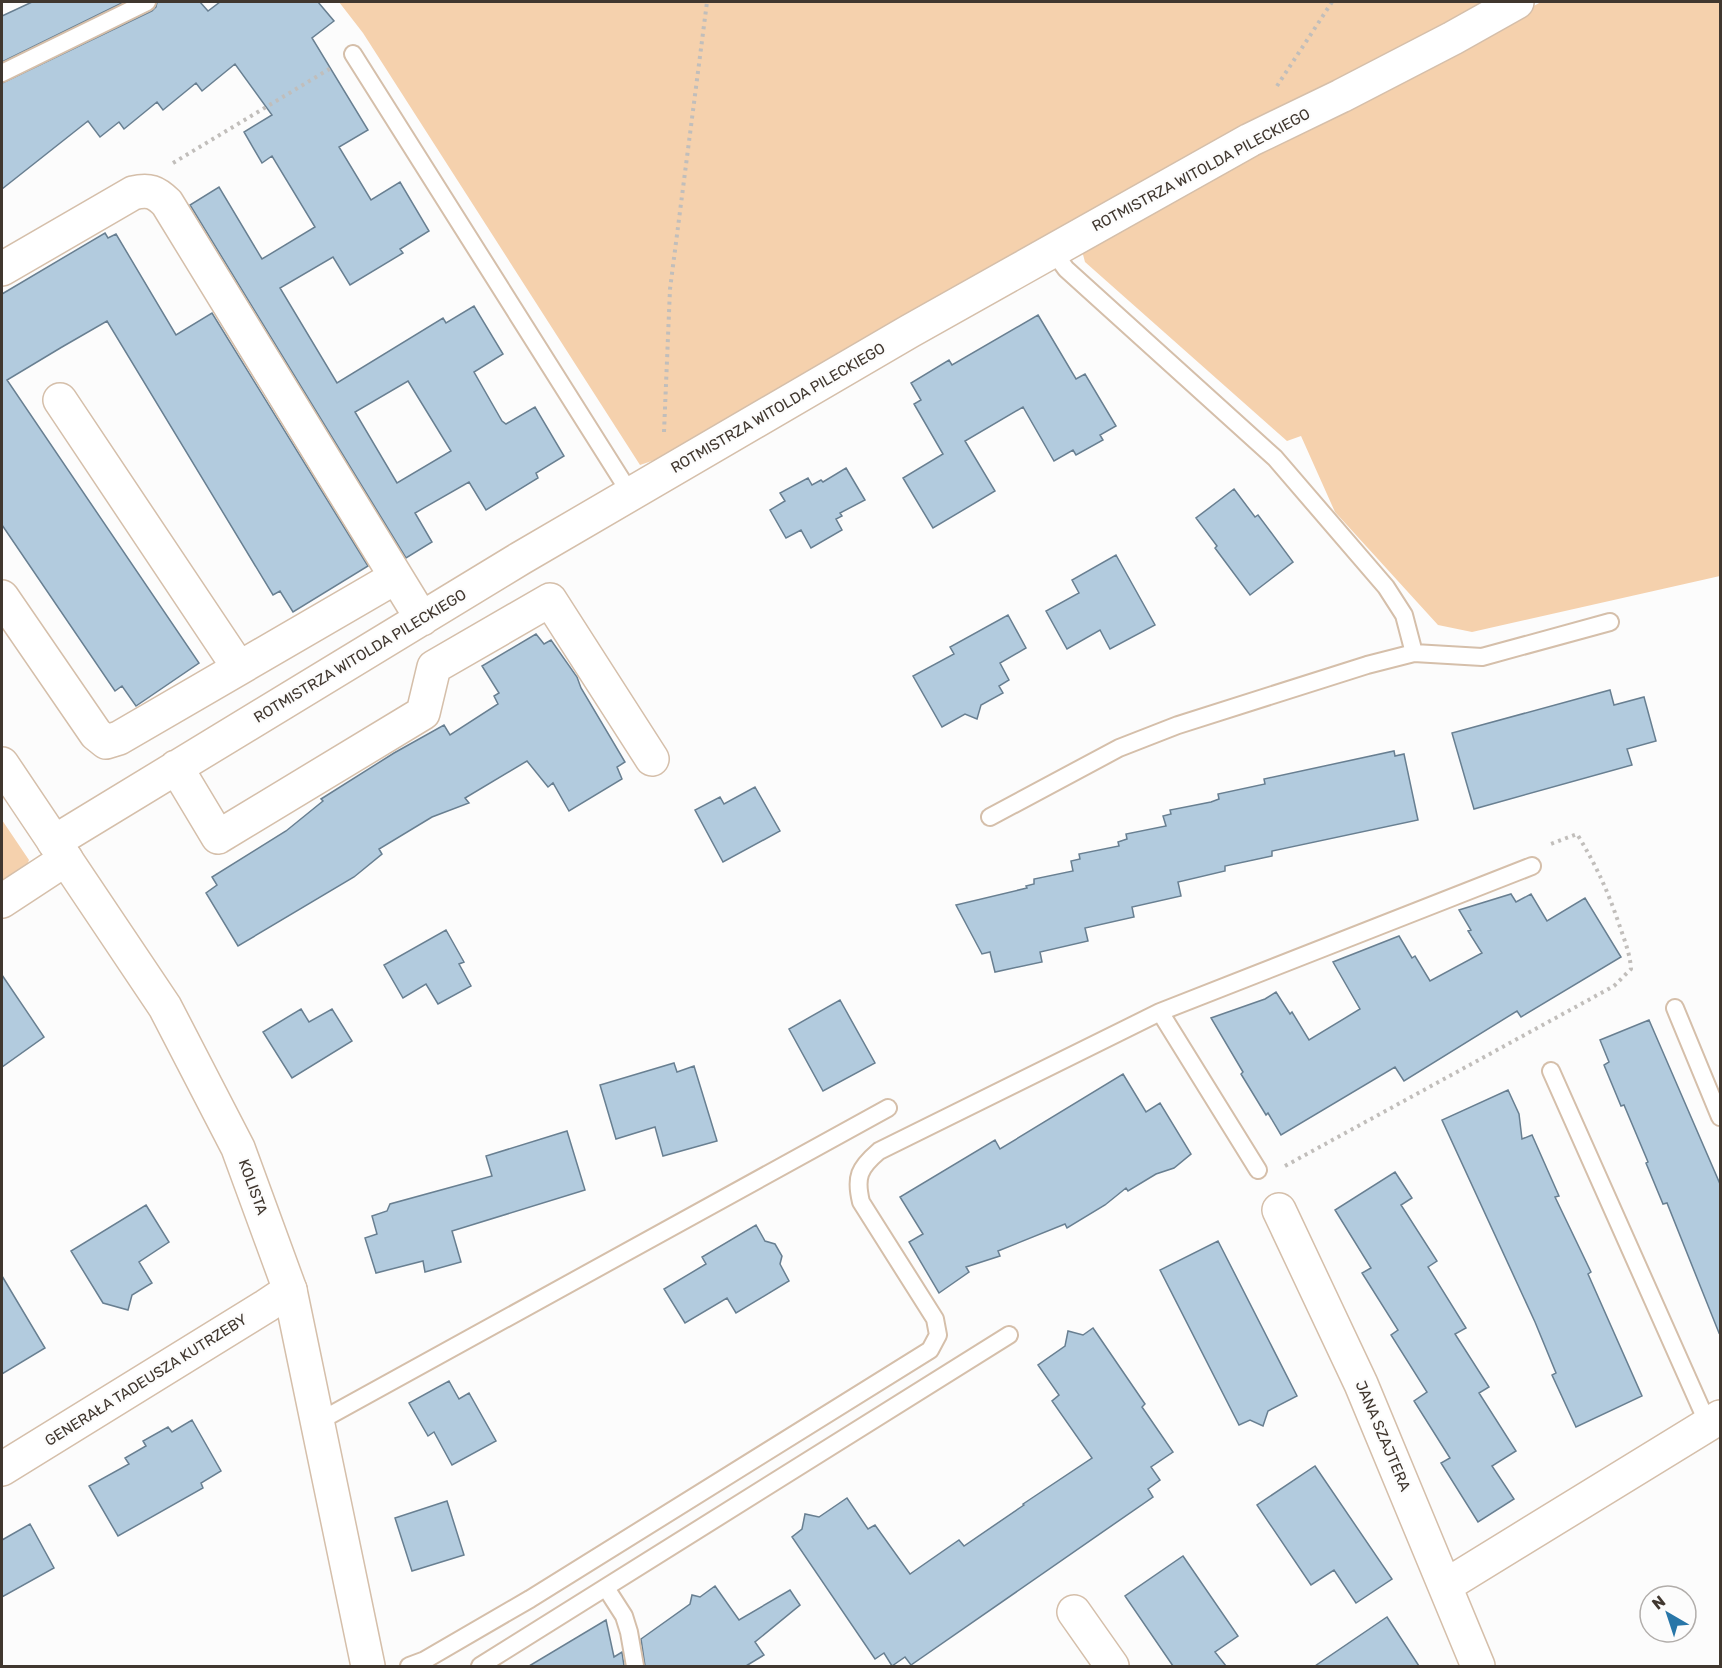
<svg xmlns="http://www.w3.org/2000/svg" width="1722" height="1668" font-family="Rubik,sans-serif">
  <rect width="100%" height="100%" fill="#fcfcfc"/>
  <path fill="#f5d1ad" d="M 339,2 L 1490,2 L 681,451 L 640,465 L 363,33 Z
    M 1541,2 L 1720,2 L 1720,576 L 1472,632 L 1438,625 L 1335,512 L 1301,436 L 1287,441 L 1085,262 L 1081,247 L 1250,153 L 1339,113 Z
    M 2,820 L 29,860 L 25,870 L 2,886 Z"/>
  <path fill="#b2cbde" stroke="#687f91" stroke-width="1.5" fill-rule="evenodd" d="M 32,2 L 124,2 L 2,62 L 2,16 Z
    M 157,2 L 200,2 L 208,11 L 220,2 L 318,2 L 334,21 L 312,38 L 368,130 L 339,147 L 371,200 L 400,182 L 429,231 L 400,249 L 403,253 L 350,285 L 333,257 L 280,288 L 337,383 L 443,318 L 446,323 L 474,306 L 503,354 L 474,372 L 502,421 L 506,424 L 535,407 L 564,456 L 536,473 L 538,478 L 486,510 L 469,482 L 415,513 L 432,542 L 406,558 L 190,205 L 219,187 L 262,259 L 315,227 L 272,156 L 262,163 L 244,132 L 272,115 L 235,64 L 202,91 L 196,83 L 163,110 L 157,102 L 124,129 L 119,122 L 100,137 L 88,121 L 2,189 L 2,83 L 152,11 L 156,7 ZM 408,381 L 451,451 L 397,483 L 355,412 Z
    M 105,233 L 108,238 L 116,234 L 176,335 L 212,313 L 368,566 L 293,612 L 280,591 L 273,595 L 107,321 L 62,347 L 7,380 L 199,663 L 136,706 L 122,686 L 115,691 L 2,525 L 2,294 Z
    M 1038,315 L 1076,379 L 1085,374 L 1116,426 L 1100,435 L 1103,440 L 1076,455 L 1073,450 L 1054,461 L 1023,407 L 965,441 L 995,491 L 933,528 L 903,478 L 943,454 L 914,404 L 921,400 L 911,383 L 949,360 L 952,365 Z
    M 846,468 L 865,500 L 840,513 L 842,516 L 836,519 L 842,530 L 811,548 L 801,530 L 786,538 L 770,510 L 785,501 L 780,493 L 808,478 L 812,485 L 821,480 L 823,482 Z
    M 1234,489 L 1255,517 L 1258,515 L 1293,562 L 1250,595 L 1215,548 L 1217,546 L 1196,518 Z
    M 1116,555 L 1155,625 L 1110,649 L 1100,630 L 1067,649 L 1046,611 L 1079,593 L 1072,580 Z
    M 1008,615 L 1026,648 L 1000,663 L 1009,680 L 999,686 L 1003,693 L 981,705 L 977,719 L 965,714 L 942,727 L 913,676 L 954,654 L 950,647 Z
    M 536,634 L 544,644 L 551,640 L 577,677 L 581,688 L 625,762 L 617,767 L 622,779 L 569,811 L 553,783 L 548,787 L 527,761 L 465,798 L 469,803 L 432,817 L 379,849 L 382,854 L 354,877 L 238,946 L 206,893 L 217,885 L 212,877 L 286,831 L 323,801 L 321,799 L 394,753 L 444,725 L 450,735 L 498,704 L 494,696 L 499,693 L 482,666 Z
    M 1610,690 L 1614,705 L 1644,697 L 1656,741 L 1627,749 L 1632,765 L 1474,809 L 1452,733 Z
    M 1394,751 L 1395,756 L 1404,754 L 1418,820 L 1272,851 L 1272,856 L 1225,866 L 1225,871 L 1178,882 L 1181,896 L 1132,907 L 1134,917 L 1085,928 L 1088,941 L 1040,952 L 1042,962 L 995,972 L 990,952 L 982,954 L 956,905 L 1027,888 L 1026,886 L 1034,884 L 1034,879 L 1073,871 L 1071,861 L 1080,859 L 1079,854 L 1119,846 L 1118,842 L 1127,839 L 1126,834 L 1166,826 L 1163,816 L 1171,814 L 1170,810 L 1211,802 L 1219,799 L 1218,794 L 1265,784 L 1264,779 Z
    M 755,787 L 780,831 L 723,862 L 695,810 L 720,797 L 724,804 Z
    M 1511,894 L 1516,902 L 1531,894 L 1547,921 L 1585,898 L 1621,957 L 1521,1017 L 1517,1011 L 1404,1081 L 1395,1067 L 1281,1135 L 1268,1113 L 1266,1115 L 1241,1074 L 1243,1072 L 1211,1018 L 1265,999 L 1276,992 L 1290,1014 L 1292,1012 L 1309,1040 L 1360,1009 L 1333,962 L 1399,936 L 1412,958 L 1415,956 L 1430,981 L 1482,953 L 1468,931 L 1471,930 L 1459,910 Z
    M 446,930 L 464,962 L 459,964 L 471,986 L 438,1004 L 426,984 L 403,998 L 384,965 Z
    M 2,975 L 44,1037 L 2,1067 Z
    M 840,1000 L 875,1063 L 823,1091 L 789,1029 Z
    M 301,1009 L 309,1022 L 332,1009 L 352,1041 L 292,1078 L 263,1032 Z
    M 1649,1020 L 1720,1184 L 1720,1332 L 1719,1333 L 1667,1203 L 1663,1204 L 1646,1163 L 1648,1162 L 1624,1105 L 1621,1106 L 1604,1065 L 1609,1062 L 1600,1040 Z
    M 674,1063 L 677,1072 L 694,1066 L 717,1141 L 663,1156 L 655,1127 L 616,1139 L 600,1085 Z
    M 1123,1074 L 1146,1112 L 1160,1103 L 1191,1154 L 1174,1168 L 1156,1174 L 1128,1191 L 1126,1188 L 1105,1205 L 1067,1228 L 1065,1224 L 998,1251 L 1000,1256 L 966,1267 L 969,1272 L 939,1293 L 909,1242 L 923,1234 L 900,1197 L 995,1140 L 1000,1149 Z
    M 1508,1090 L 1519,1114 L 1522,1139 L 1532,1135 L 1559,1196 L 1555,1197 L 1591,1272 L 1588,1274 L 1642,1396 L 1576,1427 L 1552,1375 L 1556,1373 L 1535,1322 L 1442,1120 Z
    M 567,1131 L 585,1190 L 452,1231 L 461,1262 L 425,1272 L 423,1261 L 376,1273 L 365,1238 L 377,1234 L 372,1216 L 387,1211 L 390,1204 L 492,1176 L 486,1156 Z
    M 1395,1172 L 1412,1198 L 1401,1205 L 1437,1261 L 1428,1267 L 1466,1328 L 1455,1334 L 1489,1387 L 1479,1393 L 1516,1451 L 1492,1466 L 1514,1499 L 1478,1522 L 1441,1463 L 1450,1458 L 1414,1401 L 1427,1392 L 1391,1335 L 1398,1330 L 1362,1273 L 1371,1268 L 1335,1210 Z
    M 146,1205 L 169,1242 L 139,1262 L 152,1283 L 132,1295 L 128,1310 L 103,1303 L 71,1251 Z
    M 756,1225 L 765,1241 L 775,1244 L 782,1256 L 780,1264 L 789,1281 L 736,1313 L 727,1298 L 685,1323 L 664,1289 L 706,1264 L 702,1257 Z
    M 1218,1241 L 1297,1396 L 1268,1411 L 1263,1426 L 1250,1420 L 1239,1425 L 1160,1270 Z
    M 2,1276 L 45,1348 L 2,1374 Z
    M 1093,1328 L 1145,1404 L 1142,1407 L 1173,1452 L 1151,1467 L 1160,1480 L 1148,1489 L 1153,1497 L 911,1665 L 905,1657 L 892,1666 L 884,1653 L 875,1659 L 792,1537 L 802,1529 L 805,1514 L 819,1517 L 847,1498 L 868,1529 L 875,1525 L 910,1574 L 959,1540 L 964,1546 L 1024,1505 L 1023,1504 L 1092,1458 L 1052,1401 L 1059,1395 L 1038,1365 L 1065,1346 L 1068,1331 L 1083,1335 Z
    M 449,1381 L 459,1399 L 469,1393 L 496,1441 L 452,1465 L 434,1432 L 428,1436 L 409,1403 Z
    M 192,1420 L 221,1471 L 201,1483 L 203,1488 L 118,1536 L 89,1486 L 129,1464 L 125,1458 L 146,1446 L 143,1441 L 168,1427 L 172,1432 Z
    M 1315,1466 L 1392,1579 L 1356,1603 L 1334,1570 L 1311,1585 L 1257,1505 Z
    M 447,1501 L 464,1555 L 412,1571 L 395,1518 Z
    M 30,1524 L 54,1568 L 2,1597 L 2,1540 Z
    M 1183,1556 L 1238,1636 L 1215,1652 L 1226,1666 L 1173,1666 L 1125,1596 Z
    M 715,1586 L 739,1620 L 790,1590 L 800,1605 L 755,1642 L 764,1655 L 746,1666 L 645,1666 L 641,1639 L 690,1604 L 692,1595 L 700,1597 Z
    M 1387,1617 L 1419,1666 L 1315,1666 Z
    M 606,1620 L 614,1657 L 622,1652 L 624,1666 L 529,1666 Z"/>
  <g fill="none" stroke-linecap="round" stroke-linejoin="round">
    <g stroke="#d5bfaa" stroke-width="20">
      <path id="lane" d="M 353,54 L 630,493
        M 2,73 L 147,2
        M 1414,653 L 1482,657 L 1610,622
        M 990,817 L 1119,748 L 1178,725 L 1367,665 L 1414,653 L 1404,615 L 1386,587 L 1275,458 L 1066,269 L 1052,250
        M 1675,1008 L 1720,1117
        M 1160,1012 L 1258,1170
        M 1551,1071 L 1708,1424
        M 316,1423 L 888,1108
        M 606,1588 L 624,1616 L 629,1632 L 635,1666
        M 409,1666 L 425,1660 L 530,1599 L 930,1350 L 938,1335 L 935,1319 L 861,1202 C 855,1177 859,1168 879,1151 L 1160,1012 L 1532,866
        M 480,1666 L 1009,1335"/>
    </g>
    <g stroke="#d5bfaa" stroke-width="36">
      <path id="street" d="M 2,269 L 133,193 C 149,189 156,192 167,203 L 422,619
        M 60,400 L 239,668
        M 2,597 L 96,734 L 106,742 L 119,738 L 396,577
        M 176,767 L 218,837 L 423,713 L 434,667 L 550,600 L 652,759
        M 54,842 L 521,558 L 910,331 L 1250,140 L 1341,96 L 1453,38 L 1517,2
        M 2,901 L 66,859
        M 1279,1210 L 1361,1384 L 1478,1666
        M 2,1469 L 266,1306 L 290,1290
        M 1445,1586 L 1720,1417
        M 1074,1612 L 1112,1666"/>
    </g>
    <g stroke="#d5bfaa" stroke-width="36">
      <path id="secondary" d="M 2,764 L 165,1007 L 238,1148 L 290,1290 L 368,1666"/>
    </g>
    <path stroke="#c1bebb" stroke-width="4" stroke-dasharray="3 4.5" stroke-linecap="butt" d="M 1277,86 L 1332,2
      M 173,163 L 331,68
      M 664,432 L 670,289 L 707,2
      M 1285,1166 L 1614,986 L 1631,969 C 1630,953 1624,939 1619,924 C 1607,889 1596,865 1577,834 L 1548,845"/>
    <use href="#lane" stroke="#fff" stroke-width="16"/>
    <use href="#street" stroke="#fff" stroke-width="33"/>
    <use href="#secondary" stroke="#fff" stroke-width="33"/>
  </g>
  <g text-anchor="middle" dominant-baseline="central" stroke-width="4.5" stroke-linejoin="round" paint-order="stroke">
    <g font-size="15" fill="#40372f" stroke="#fcfcfc">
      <text transform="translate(1201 170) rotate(-28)">ROTMISTRZA WITOLDA PILECKIEGO</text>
      <text transform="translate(778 408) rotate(-30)">ROTMISTRZA WITOLDA PILECKIEGO</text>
      <text transform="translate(360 656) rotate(-31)">ROTMISTRZA WITOLDA PILECKIEGO</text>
      <text transform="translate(253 1187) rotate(70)">KOLISTA</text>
      <text transform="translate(146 1380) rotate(-32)">GENERAŁA TADEUSZA KUTRZEBY</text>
      <text transform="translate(1383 1436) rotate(67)">JANA SZAJTERA</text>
    </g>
  </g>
  <rect width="1722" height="1668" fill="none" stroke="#40372f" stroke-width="6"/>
  <g transform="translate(1668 1614) rotate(321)"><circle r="28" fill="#fcfcfc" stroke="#b1adaa" stroke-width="1.5"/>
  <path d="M0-4.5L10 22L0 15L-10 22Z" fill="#2876a8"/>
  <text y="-9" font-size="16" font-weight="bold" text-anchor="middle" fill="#40372f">N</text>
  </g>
</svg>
